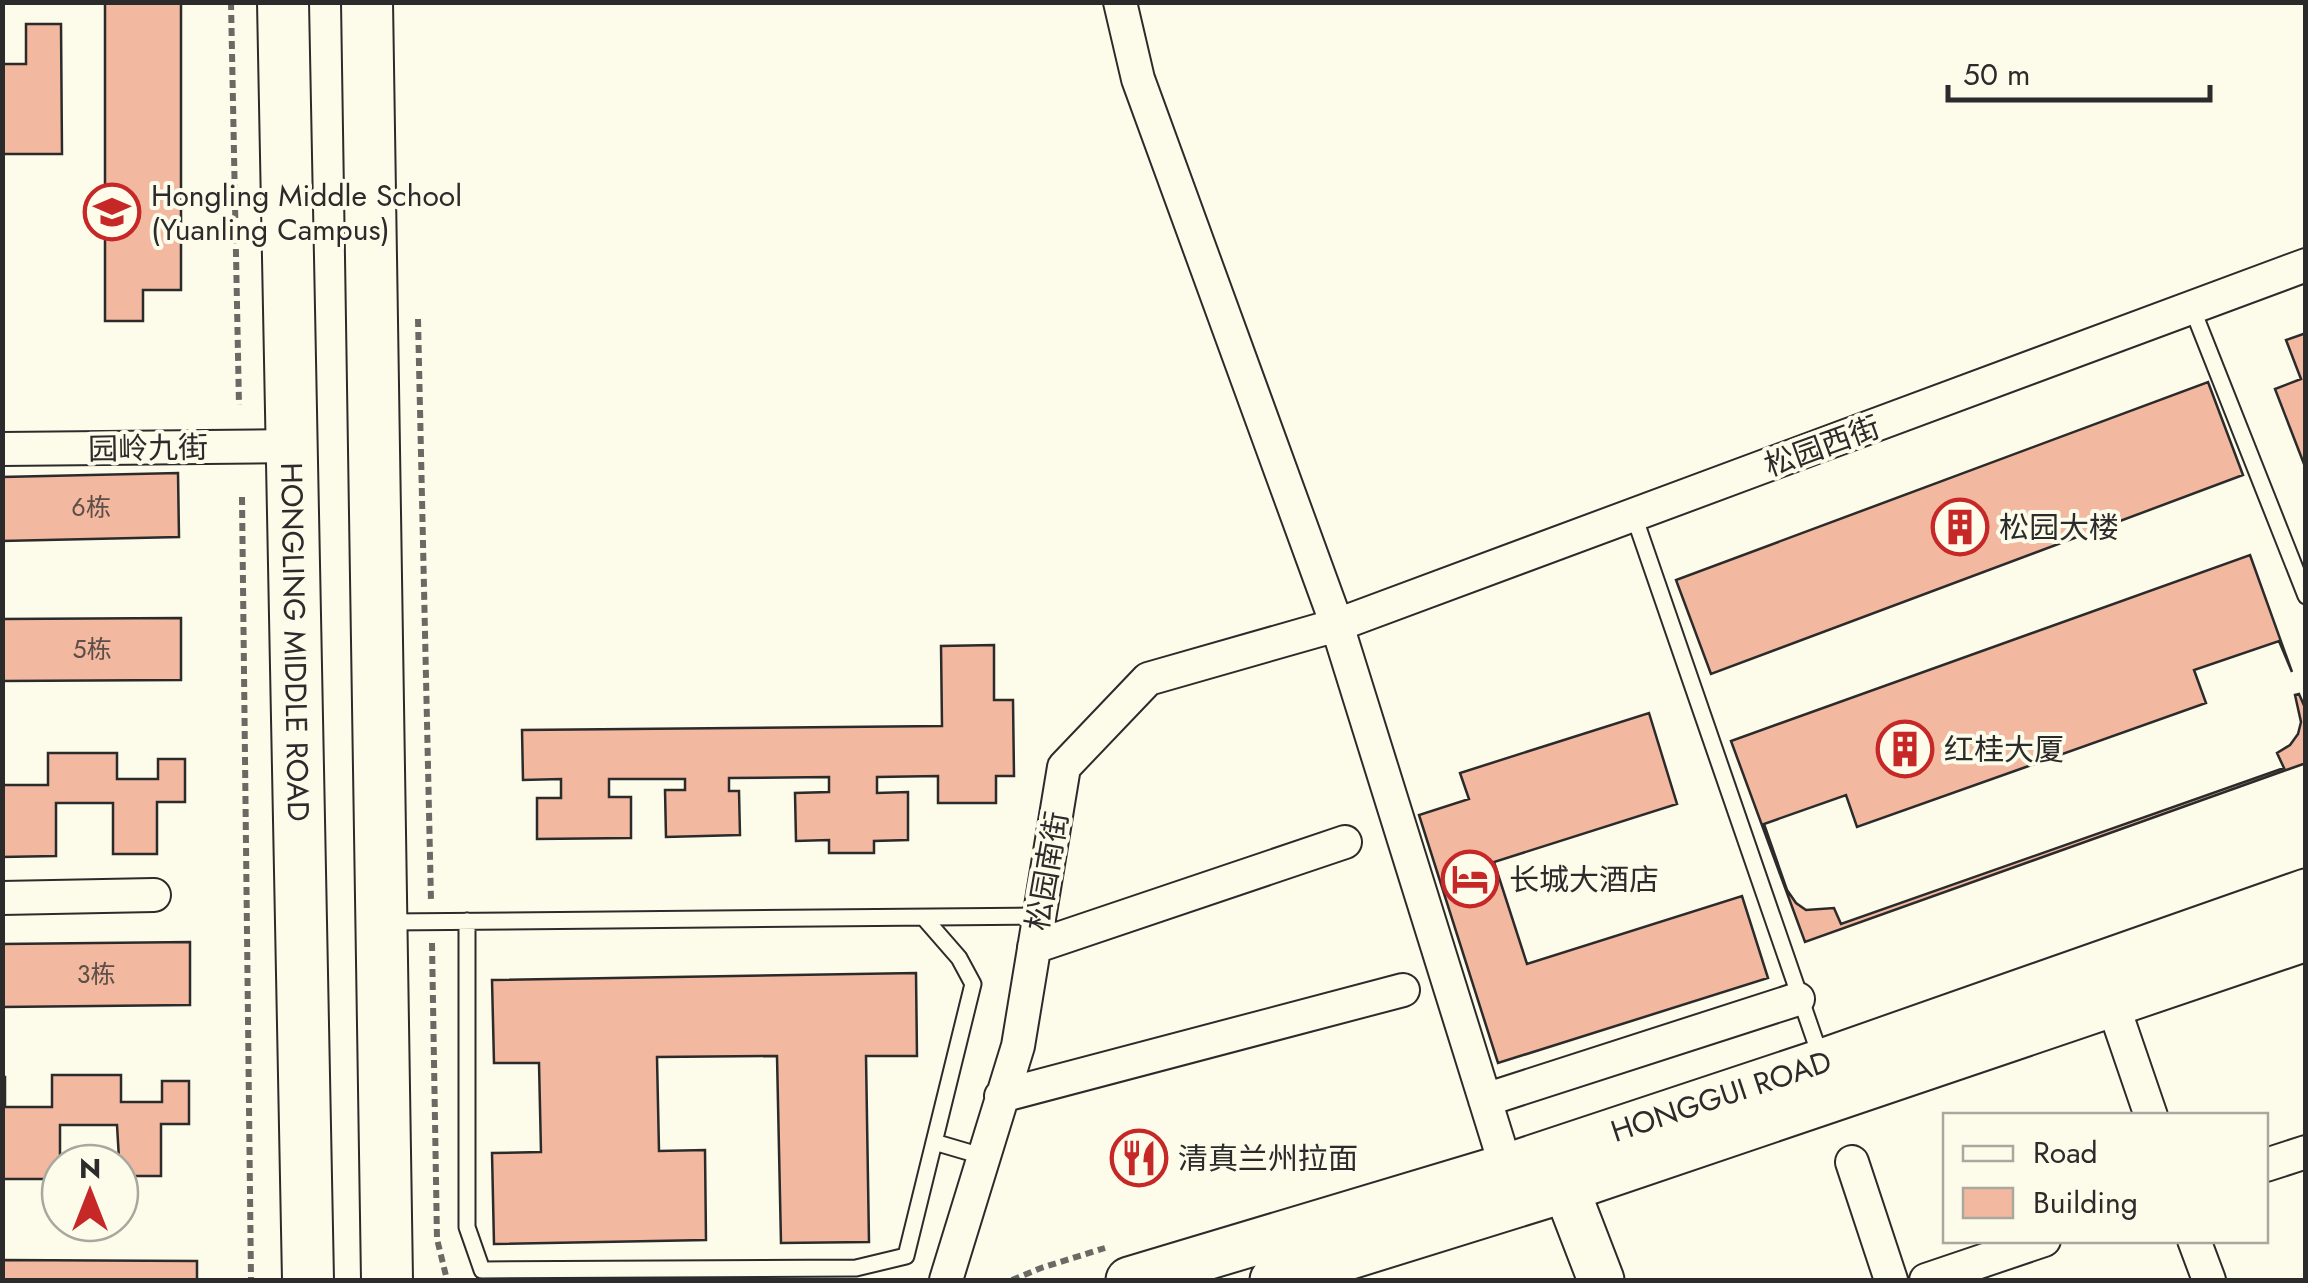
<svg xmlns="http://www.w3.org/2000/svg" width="2308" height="1283" font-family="Jost,'Noto Sans SC',sans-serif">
  <rect width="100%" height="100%" fill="#fdfbea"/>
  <path fill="#f2b8a0" stroke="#2b2b2b" stroke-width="2.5" d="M 105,2 L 181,2 L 181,290 L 143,290 L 143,321 L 105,321 Z
    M 26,24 L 61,24 L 62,154 L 2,154 L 2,64 L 26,64 Z
    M 2306,333 L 2306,463 L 2304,464 L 2275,389 L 2301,379 L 2286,340 Z
    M 2208,382 L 2243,475 L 1711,674 L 1676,580 Z
    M 178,473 L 179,537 L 2,541 L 2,477 Z
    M 2250,555 L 2292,672 L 2279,641 L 2194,670 L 2206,703 L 1857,827 L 1846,795 L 1764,824 L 1787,890 L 1796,903 L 1806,910 L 1834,908 L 1841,924 L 2284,768 L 2277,753 L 2290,745 L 2298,734 L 2301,722 L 2295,695 L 2299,694 L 2306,710 L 2306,763 L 1805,942 L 1731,741 Z
    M 181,618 L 181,680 L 2,681 L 2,619 Z
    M 994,645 L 994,700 L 1013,700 L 1014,776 L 996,776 L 996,803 L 938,803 L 938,776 L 877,777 L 877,793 L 908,792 L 908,840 L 874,841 L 874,853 L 829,853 L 829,840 L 796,841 L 795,793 L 829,792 L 829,777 L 729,778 L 729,791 L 739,791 L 740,835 L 666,837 L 665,790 L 685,790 L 685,779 L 609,779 L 609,797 L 631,797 L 631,838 L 537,839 L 537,798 L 561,798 L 561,779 L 523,780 L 522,730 L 942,726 L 941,646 Z
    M 1649,713 L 1677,804 L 1494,862 L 1527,964 L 1742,896 L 1768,978 L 1498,1063 L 1419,815 L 1469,799 L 1460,773 Z
    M 48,753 L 117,753 L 117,779 L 158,779 L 158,759 L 185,759 L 185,802 L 157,802 L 157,854 L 113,854 L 113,803 L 56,803 L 56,856 L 2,857 L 2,785 L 48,785 Z
    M 190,942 L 190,1005 L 2,1007 L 2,944 Z
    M 916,973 L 917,1056 L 866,1056 L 869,1242 L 781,1243 L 777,1056 L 657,1057 L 659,1151 L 705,1150 L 706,1240 L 494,1244 L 492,1153 L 541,1152 L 539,1063 L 494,1063 L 492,980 Z
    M 52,1075 L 121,1075 L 121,1102 L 162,1102 L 162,1081 L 189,1081 L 189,1124 L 161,1124 L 161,1176 L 120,1176 L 117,1125 L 60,1125 L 60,1179 L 2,1179 L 2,1077 L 5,1077 L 5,1107 L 52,1107 Z
    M 2,1260 L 197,1261 L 197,1280 L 2,1280 Z"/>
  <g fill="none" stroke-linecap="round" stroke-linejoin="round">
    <g stroke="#2b2b2b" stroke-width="19">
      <path id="lane" d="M 2192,308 L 2306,596
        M 1634,516 L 1821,1058
        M 467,921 L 467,1227 L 482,1270 L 856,1268 L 906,1256 L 973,984 L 959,958 L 925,919
        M 388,922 L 1039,916
        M 934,1142 L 985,1157"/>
    </g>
    <g stroke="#2b2b2b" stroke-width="36">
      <path id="street" d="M 1120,2 L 1138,79 L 1337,625 L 1506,1167
        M 2,449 L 294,446
        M 2,898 L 154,895
        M 1034,947 L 1345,842
        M 2113,1005 L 2151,1116
        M 1001,1096 L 1403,990
        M 1485,1100 L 1798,999
        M 1852,1162 L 1891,1280
        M 2266,1165 L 2306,1152
        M 2194,1240 L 2209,1280
        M 946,1280 L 1018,1046 L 1064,767 L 1148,679 L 1337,625 L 2306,265
        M 1926,1280 L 2044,1240"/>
    </g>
    <g stroke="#2b2b2b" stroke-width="49">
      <g id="secondary">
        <path d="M 1566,1189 L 1601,1280"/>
        <path id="s1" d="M 1129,1280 L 1506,1167 L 1822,1062 L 2306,892"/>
        <path d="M 1273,1280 L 1566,1189 L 2306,938"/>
      </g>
    </g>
    <g stroke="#2b2b2b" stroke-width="54">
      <g id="primary">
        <path id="s2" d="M 283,2 L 308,1280"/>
        <path d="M 367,2 L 387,1280"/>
      </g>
    </g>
    <path stroke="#6a6964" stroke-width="6" stroke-dasharray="8 5" stroke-linecap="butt" d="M 231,2 L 239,405
      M 418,319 L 431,901
      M 242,497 L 251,1280
      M 432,943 L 437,1239 L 447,1280
      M 1012,1280 L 1041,1268 L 1105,1248"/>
    <use href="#lane" stroke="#fdfbea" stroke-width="15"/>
    <use href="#street" stroke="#fdfbea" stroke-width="32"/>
    <use href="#secondary" stroke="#fdfbea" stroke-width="45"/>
    <use href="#primary" stroke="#fdfbea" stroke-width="50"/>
  </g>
  <defs>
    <g id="school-ring" transform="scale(2.875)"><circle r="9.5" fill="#fdfbea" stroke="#c62828" stroke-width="1.5"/><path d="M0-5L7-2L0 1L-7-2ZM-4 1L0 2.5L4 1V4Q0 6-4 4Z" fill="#c62828"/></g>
    <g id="building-ring" transform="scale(2.875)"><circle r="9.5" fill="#fdfbea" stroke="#c62828" stroke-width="1.5"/><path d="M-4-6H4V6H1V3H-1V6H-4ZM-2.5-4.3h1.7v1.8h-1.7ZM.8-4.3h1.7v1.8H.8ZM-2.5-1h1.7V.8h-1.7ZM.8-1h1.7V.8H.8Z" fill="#c62828"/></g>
    <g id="hotel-ring" transform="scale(2.875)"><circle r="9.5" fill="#fdfbea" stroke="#c62828" stroke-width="1.5"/><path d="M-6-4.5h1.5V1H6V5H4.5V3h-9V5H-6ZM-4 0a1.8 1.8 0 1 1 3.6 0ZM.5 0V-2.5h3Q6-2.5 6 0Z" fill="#c62828"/></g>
    <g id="restaurant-ring" transform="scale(2.875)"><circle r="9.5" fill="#fdfbea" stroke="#c62828" stroke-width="1.5"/><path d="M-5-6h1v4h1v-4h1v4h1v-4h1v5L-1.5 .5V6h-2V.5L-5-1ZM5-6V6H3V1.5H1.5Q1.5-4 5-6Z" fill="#c62828"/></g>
  </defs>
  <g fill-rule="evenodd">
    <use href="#school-ring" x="112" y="212"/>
    <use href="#building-ring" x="1960" y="527"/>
    <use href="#building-ring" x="1905" y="749"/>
    <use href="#hotel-ring" x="1470" y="879"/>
    <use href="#restaurant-ring" x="1139" y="1158"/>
  </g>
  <g text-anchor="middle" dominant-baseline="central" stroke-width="8" stroke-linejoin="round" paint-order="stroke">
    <g font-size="25" fill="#5d4e48">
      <text x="91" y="507">6栋</text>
      <text x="92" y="649">5栋</text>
      <text x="96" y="974">3栋</text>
    </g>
    <g font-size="30" fill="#2b2b2b" stroke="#fdfbea" text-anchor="start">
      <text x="151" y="195">Hongling Middle School<tspan x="151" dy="34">(Yuanling Campus)</tspan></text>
      <text x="1999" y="527">松园大楼</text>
      <text x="1944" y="749">红桂大厦</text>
      <text x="1509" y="879">长城大酒店</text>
      <text x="1178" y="1158">清真兰州拉面</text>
    </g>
    <g font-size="30" fill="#2b2b2b" stroke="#fdfbea">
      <text transform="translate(1822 446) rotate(-20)">松园西街</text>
      <text transform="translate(148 448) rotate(-1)">园岭九街</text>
      <text stroke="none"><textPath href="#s2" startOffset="640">HONGLING MIDDLE ROAD</textPath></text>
      <text transform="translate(1047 871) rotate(-80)">松园南街</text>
      <text stroke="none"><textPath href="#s1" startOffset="620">HONGGUI ROAD</textPath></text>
    </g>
  </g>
  <rect width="2308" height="1283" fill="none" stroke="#2b2b2b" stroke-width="10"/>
  <rect x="1943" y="1113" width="325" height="130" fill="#fdfbea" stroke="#a9a89e" stroke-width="2.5"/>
  <rect x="1963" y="1146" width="50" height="15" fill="#fdfbea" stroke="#a9a89e" stroke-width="2.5"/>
  <text x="2033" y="1163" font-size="30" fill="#2b2b2b">Road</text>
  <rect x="1963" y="1188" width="50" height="30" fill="#f2b8a0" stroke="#a9a89e" stroke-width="2.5"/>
  <text x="2033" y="1213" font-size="30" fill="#2b2b2b">Building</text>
  <g transform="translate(90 1193)"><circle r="48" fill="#fdfbea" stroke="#a9a89e" stroke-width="2.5"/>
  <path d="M0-8L18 38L0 25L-18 38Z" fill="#c62828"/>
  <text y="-15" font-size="28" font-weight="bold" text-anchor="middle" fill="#2b2b2b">N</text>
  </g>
  <path d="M1948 85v15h262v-15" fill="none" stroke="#2b2b2b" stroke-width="5"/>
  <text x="1963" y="85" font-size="30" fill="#2b2b2b" stroke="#fdfbea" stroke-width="8" paint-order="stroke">50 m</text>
</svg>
